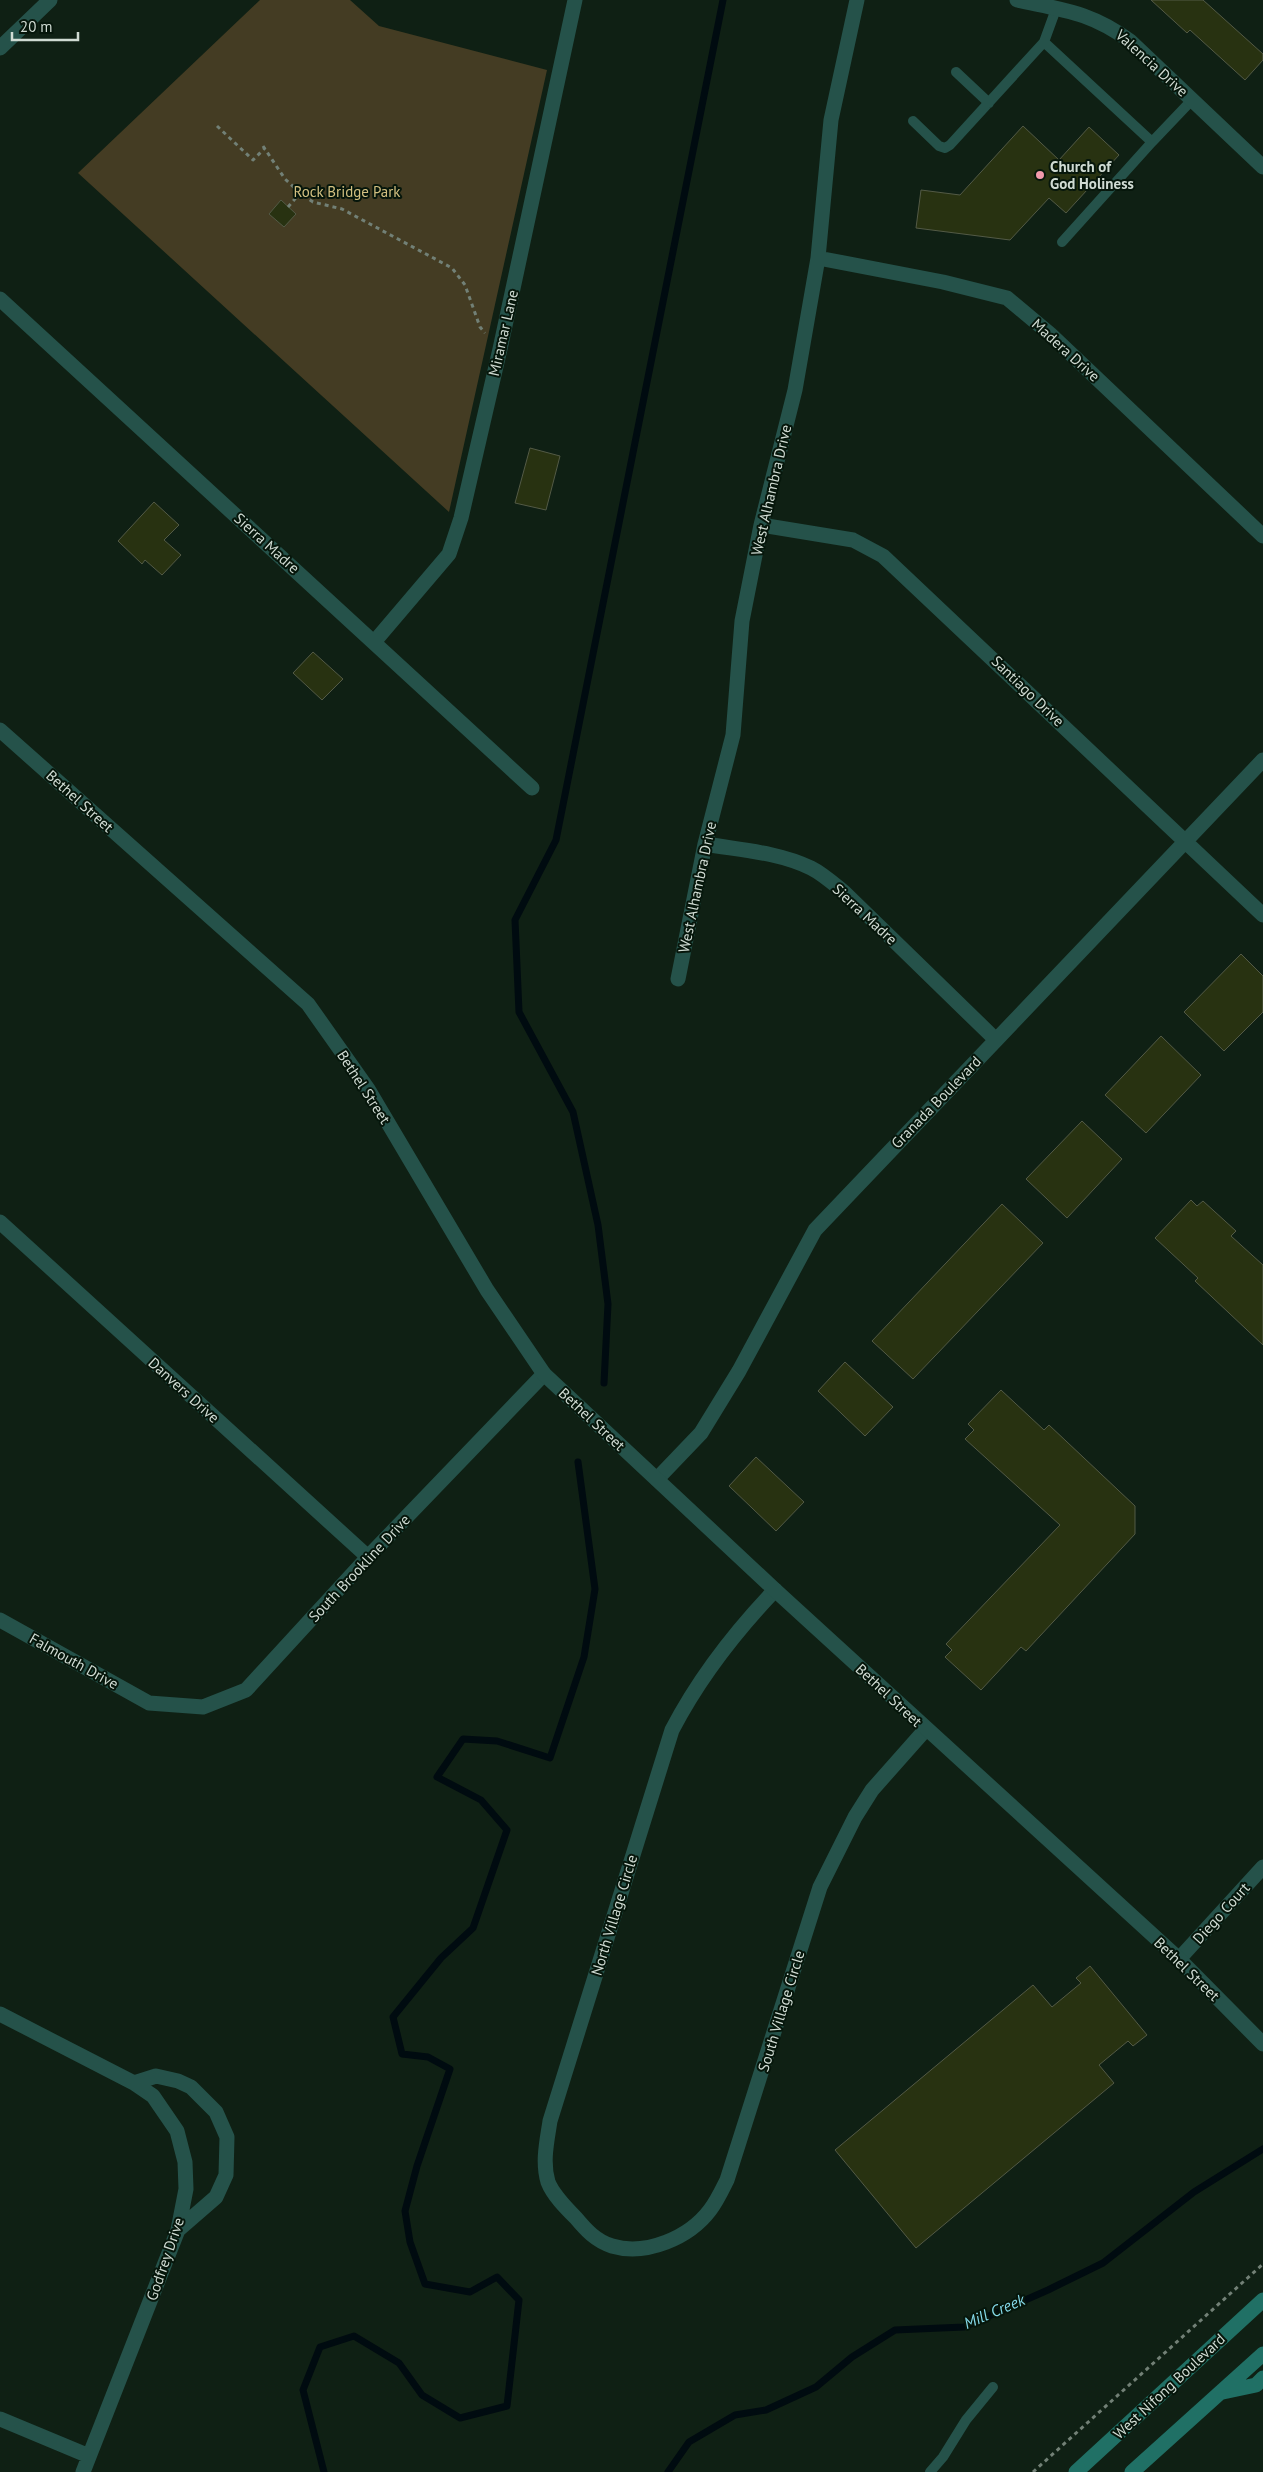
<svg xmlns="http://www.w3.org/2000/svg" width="1263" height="2472" font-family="'PT Sans',sans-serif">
  <rect width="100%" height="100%" fill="#0f2014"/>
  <path fill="#443c23" d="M 260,0 L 350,0 L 379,26 L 547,70 L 449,512 L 78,173 Z"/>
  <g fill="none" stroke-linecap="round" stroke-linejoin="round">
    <path stroke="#000b10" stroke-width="7" d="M 604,1383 L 608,1304 L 598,1225 L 573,1112 L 519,1012 L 515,920 L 556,840 L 723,0
      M 324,2472 L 303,2390 L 320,2347 L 354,2336 L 399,2363 L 422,2395 L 460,2418 L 507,2406 L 519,2300 L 497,2277 L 470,2292 L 425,2284 L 410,2242 L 405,2211 L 417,2166 L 450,2069 L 428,2057 L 402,2054 L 393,2017 L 441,1958 L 473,1928 L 507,1830 L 481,1800 L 437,1777 L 463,1739 L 497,1741 L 550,1758 L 584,1657 L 595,1589 L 578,1462
      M 668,2472 L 689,2442 L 735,2415 L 766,2410 L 816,2387 L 852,2357 L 895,2330 L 964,2327 L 1048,2290 L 1103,2263 L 1194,2192 L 1263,2149"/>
  </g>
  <path fill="#283211" stroke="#535a46" d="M 1151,0 L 1203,0 L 1263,54 L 1263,60 L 1245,80 L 1190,30 L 1187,33 Z
    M 1023,126 L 1059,160 L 1089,127 L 1119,155 L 1066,213 L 1049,198 L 1010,240 L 916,228 L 921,190 L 960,195 Z
    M 281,200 L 296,214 L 284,227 L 269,214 Z
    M 530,448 L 560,456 L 546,510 L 515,503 Z
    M 154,502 L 179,525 L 164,540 L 181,555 L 162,575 L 145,560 L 142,564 L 118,541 Z
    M 313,652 L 343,679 L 322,700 L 293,673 Z
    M 1241,954 L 1263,976 L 1263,1012 L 1224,1051 L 1184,1012 Z
    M 1161,1036 L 1201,1075 L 1146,1133 L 1105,1095 Z
    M 1082,1121 L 1122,1159 L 1067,1218 L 1026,1179 Z
    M 1191,1200 L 1197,1206 L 1203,1201 L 1236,1231 L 1231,1236 L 1263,1265 L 1263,1345 L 1195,1281 L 1198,1278 L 1155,1238 Z
    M 1002,1204 L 1043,1243 L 913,1379 L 872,1341 Z
    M 845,1362 L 893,1407 L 865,1436 L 818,1391 Z
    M 1001,1390 L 1044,1430 L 1049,1425 L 1135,1506 L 1135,1534 L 1026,1651 L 1021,1647 L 981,1690 L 945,1657 L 952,1650 L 946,1644 L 1060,1525 L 965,1439 L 974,1430 L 968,1424 Z
    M 756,1457 L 804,1502 L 776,1531 L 729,1486 Z
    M 1090,1966 L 1147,2035 L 1133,2046 L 1128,2041 L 1099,2065 L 1114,2083 L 916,2248 L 835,2150 L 1033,1985 L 1052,2007 L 1081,1983 L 1076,1978 Z"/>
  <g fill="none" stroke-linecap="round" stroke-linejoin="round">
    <path stroke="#728076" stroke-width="3" stroke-dasharray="4 4" stroke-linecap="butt" d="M 217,126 L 253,160 L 265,148
      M 263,146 L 285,179 L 300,193 L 313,202 L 342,209 L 452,268 L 465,285 L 480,327 L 485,333
      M 288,207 L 300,193
      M 1033,2472 L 1263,2264"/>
    <path stroke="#25524a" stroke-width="10" d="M 1056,9 L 1044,42 L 1152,142 L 1192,100
      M 956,72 L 989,103
      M 913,121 L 939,146 L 945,148 L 950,145 L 1044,42
      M 1062,242 L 1152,142
      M 930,2472 L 943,2457 L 966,2420 L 993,2387"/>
    <path stroke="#25524a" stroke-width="15" d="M 1017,0 C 1063,10 1091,12 1130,41 L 1263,167
      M 0,48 L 50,0
      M 818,258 L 943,282 L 1007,298 L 1050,334 L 1263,536
      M 0,299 L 532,788
      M 761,525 L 853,540 L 883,556 L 1263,915
      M 375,641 L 449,554 L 461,518 L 500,349 L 575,0
      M 705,844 C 740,850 778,852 811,868 C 823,874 834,884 845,893 L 995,1039
      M 678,979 L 705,844 L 733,735 L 742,621 L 761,525 L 795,390 L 818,258 L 831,120 L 857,0
      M 0,1222 L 368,1557
      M 657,1479 L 701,1433 L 739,1371 L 815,1230 L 1263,760
      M 775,1590 C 734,1633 699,1678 672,1730 L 550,2121 C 547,2141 542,2162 548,2182 C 553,2195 566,2208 576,2218 C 586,2230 596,2241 612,2246 C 646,2256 689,2238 710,2210 C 717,2201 722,2190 727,2180 L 820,1887 L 855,1817 L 872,1790 L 926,1729
      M 0,1620 L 149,1703 L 203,1707 L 246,1690 L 368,1557 L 544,1374
      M 1179,1959 L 1263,1867
      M 0,2014 L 134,2083 L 153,2096 L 177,2131 L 185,2162 L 186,2189 L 178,2230 L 83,2472
      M 134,2083 L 156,2076 L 178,2081 L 191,2087 L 216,2112 L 227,2137 L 226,2175 L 216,2197 L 178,2230
      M 0,2419 L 89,2456"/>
    <path stroke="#25524a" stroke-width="15" d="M 0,730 L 308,1004 L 368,1089 L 487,1290 L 544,1374 L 775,1590 L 1179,1959 L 1263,2044"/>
    <path stroke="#207065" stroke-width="15" d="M 1223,2392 L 1256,2385 L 1263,2378
      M 1076,2472 L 1263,2300
      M 1132,2472 L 1263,2354"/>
  </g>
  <circle fill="#f29aac" stroke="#06160b" stroke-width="2" cx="1040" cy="175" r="5"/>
  <g text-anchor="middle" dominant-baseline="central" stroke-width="4" stroke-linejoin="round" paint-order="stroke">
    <g font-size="15" fill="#d0dbd3" stroke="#06160b">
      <text transform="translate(1152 63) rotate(42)">Valencia Drive</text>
      <text transform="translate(503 333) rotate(-77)">Miramar Lane</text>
      <text transform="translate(1066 350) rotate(42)">Madera Drive</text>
      <text transform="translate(771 490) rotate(-77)">West Alhambra Drive</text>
      <text transform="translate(267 543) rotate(42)">Sierra Madre</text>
      <text transform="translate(1028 691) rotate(44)">Santiago Drive</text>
      <text transform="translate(80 801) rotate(42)">Bethel Street</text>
      <text transform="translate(697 887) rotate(-78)">West Alhambra Drive</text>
      <text transform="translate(865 914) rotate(43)">Sierra Madre</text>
      <text transform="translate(364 1087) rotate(57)">Bethel Street</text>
      <text transform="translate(936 1102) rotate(-46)">Granada Boulevard</text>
      <text transform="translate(184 1390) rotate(42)">Danvers Drive</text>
      <text transform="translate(592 1419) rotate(43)">Bethel Street</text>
      <text transform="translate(359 1568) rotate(-47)">South Brookline Drive</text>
      <text transform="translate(74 1661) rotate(29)">Falmouth Drive</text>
      <text transform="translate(889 1695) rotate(43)">Bethel Street</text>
      <text transform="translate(1221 1913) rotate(-48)">Diego Court</text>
      <text transform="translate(614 1915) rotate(-73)">North Village Circle</text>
      <text transform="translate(1187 1969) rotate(44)">Bethel Street</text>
      <text transform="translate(781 2011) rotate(-73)">South Village Circle</text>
      <text transform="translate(165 2259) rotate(-71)">Godfrey Drive</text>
      <text transform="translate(1169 2386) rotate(-43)">West Nifong Boulevard</text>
    </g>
    <g font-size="15" font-weight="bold" fill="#d0dbd3" stroke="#06160b" text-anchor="start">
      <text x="1050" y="166">Church of<tspan x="1050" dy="17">God Holiness</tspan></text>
    </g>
    <g font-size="15" fill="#d3c081" stroke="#06160b">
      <text x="347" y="191">Rock Bridge Park</text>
    </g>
    <g font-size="16" font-style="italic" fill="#85d9e9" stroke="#06160b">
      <text transform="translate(994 2311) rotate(-23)">Mill Creek</text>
    </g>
  </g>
  <path d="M12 32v8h66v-8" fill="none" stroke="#d0dbd3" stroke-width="2.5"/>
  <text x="20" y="32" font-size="15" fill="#d0dbd3" stroke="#06160b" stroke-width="4" paint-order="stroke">20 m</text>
</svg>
